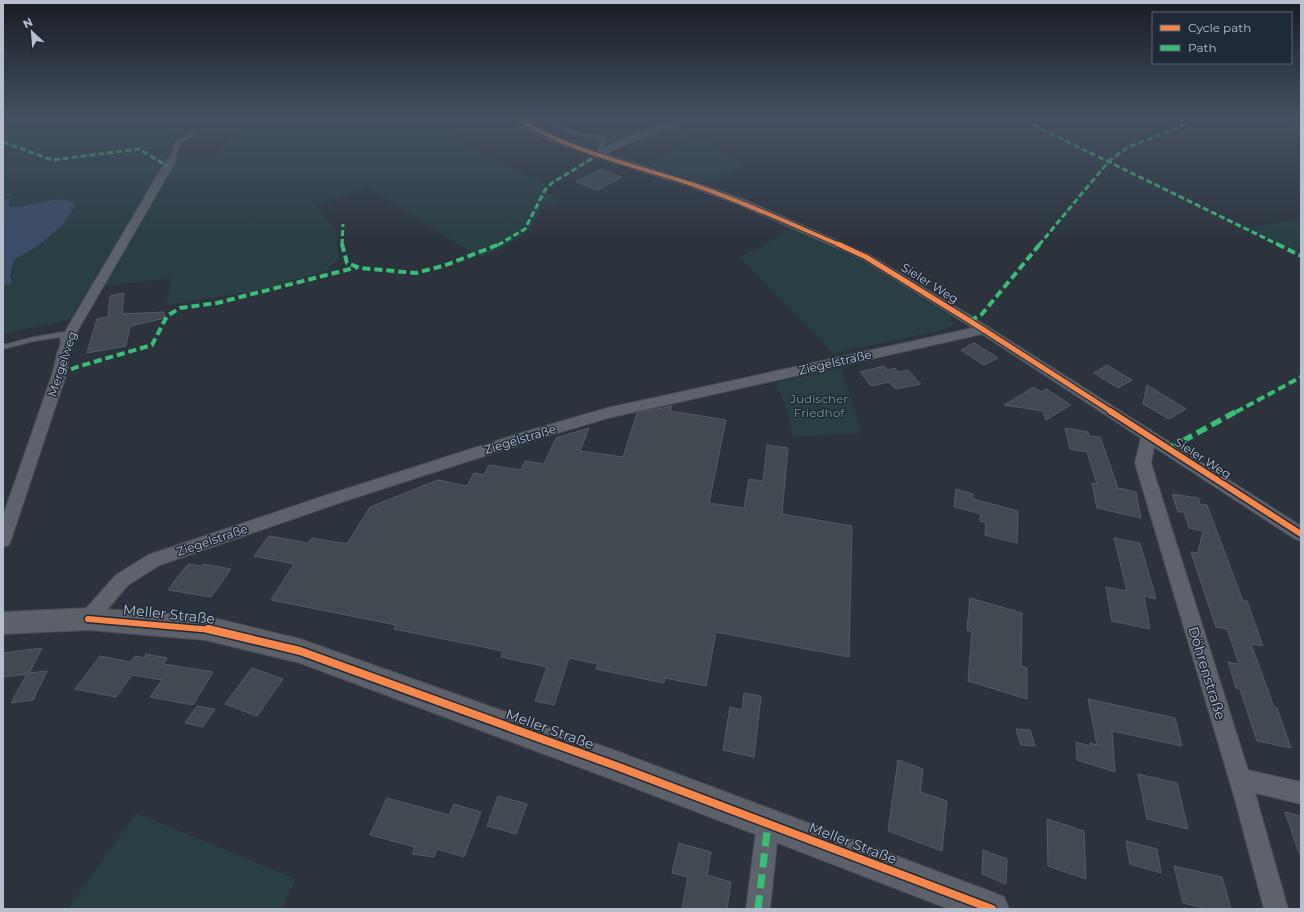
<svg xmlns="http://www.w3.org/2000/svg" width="1304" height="912" font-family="Montserrat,sans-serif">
  <rect width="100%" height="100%" fill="#2c333d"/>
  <path fill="#293f43" d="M 3,117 L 189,117 C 177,130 171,137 171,155 L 215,154 L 254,117 L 434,117 C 464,148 508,165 546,184 L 541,189 L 563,203 L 542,208 L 530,230 L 499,250 L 479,257 L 368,188 L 317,206 L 336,232 L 339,259 L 324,272 L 261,290 L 166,305 L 172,278 L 104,286 L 87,316 L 3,334 L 3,286 L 12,283 L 10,276 L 14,260 L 39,245 L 64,224 L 76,205 L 59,199 L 17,207 L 8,206 L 11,199 L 3,199 Z
    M 521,117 L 667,117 L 671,120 L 610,146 L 587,148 L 538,129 Z
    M 675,124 L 747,165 L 707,184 L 642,165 L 689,141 L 664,129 Z
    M 1301,219 L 1301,248 L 1296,252 L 1247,228 Z
    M 790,229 L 868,264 L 950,316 L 954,323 L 947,329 L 834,353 L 739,257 L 759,248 Z
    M 841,368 L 862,433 L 793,437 L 786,405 L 775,383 Z
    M 136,813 L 296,879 L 282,909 L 68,909 Z"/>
  <path fill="#3b4c68" d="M 3,199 L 11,199 L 8,206 L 17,207 L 59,199 L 74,202 L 76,205 L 64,224 L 39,245 L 14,260 L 10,276 L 12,283 L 3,286 Z"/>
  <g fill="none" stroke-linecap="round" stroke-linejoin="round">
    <path stroke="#3b4c68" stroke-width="3" d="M 1280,117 L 1301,131"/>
  </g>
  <path fill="#434951" stroke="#555b64" d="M 601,169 L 622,177 L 597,190 L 576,182 Z
    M 124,293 L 122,314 L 164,312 L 165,318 L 130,326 L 126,346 L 87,353 L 97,319 L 108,317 L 110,296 Z
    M 974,343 L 998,358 L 984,365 L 961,350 Z
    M 1107,365 L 1132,380 L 1118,388 L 1094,373 Z
    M 884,366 L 887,370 L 895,368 L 898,372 L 908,370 L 921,384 L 896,389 L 889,382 L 871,386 L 860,372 Z
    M 1147,385 L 1186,409 L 1169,419 L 1143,404 Z
    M 1034,387 L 1041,392 L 1046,389 L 1071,405 L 1046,420 L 1043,411 L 1004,405 Z
    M 672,406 L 670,411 L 726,420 L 709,503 L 744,508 L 749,479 L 763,481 L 767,445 L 788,448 L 782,514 L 852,526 L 849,657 L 716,632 L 706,686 L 665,678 L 664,683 L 596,669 L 598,664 L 569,658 L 554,705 L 535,701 L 547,667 L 501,657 L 503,651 L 394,629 L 396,625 L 271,600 L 294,564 L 254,556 L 269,536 L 308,543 L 312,538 L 347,544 L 370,507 L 438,480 L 467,486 L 474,473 L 484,475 L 489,465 L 521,470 L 525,461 L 544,464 L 556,438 L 589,428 L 580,451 L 623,457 L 637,413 Z
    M 1065,428 L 1088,432 L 1089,436 L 1100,437 L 1118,488 L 1136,492 L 1141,518 L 1097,508 L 1092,483 L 1097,484 L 1087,452 L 1070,449 Z
    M 956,489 L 973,494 L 973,499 L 1018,511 L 1017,543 L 985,535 L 986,523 L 980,521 L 981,514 L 954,507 Z
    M 1172,494 L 1198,498 L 1200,504 L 1207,505 L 1243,601 L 1247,601 L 1263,646 L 1251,644 L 1274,707 L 1277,708 L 1291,748 L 1257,741 L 1240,689 L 1236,688 L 1228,662 L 1239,664 L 1227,629 L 1216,627 L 1191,552 L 1198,553 L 1203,531 L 1189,528 L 1184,512 L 1178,512 Z
    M 1114,538 L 1140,543 L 1156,599 L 1144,596 L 1150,629 L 1112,621 L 1106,587 L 1127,591 Z
    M 188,564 L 202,566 L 203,564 L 231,569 L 211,597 L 168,590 Z
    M 970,598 L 1022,613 L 1021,666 L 1027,668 L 1027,699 L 968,681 L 972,632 L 967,630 Z
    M 42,648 L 29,673 L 47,671 L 33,700 L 11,703 L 27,674 L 3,677 L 3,653 Z
    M 146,654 L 167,658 L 163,664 L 213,672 L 193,705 L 150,697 L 162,680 L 132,675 L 116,697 L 75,689 L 100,656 L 130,662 L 135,656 L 144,658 Z
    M 252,668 L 283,679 L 257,716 L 225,704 Z
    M 744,693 L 761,696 L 754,757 L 723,750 L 730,707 L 742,710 Z
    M 1088,699 L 1175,718 L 1182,746 L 1112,731 L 1115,772 L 1077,760 L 1076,742 L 1091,746 L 1090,743 L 1097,745 Z
    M 197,706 L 215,709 L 203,727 L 185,723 Z
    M 1016,729 L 1030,730 L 1035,746 L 1021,745 Z
    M 898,760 L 923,769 L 920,792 L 947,801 L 942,851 L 888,831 Z
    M 1138,774 L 1177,783 L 1188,829 L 1147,819 Z
    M 498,796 L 527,804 L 516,834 L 487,826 Z
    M 387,798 L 449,815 L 454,804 L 481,812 L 464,857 L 437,849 L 434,857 L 412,854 L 415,847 L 370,835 Z
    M 1285,812 L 1301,816 L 1301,853 L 1299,853 Z
    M 1047,819 L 1084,831 L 1086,879 L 1048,866 Z
    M 1126,841 L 1157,849 L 1161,873 L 1130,864 Z
    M 679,843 L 711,852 L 707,875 L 731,882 L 727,909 L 682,909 L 688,877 L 672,873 Z
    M 983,850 L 1007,859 L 1006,884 L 982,874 Z
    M 1174,866 L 1222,877 L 1231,909 L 1209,909 L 1183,903 Z"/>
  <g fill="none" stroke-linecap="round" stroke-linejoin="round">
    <g stroke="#494e55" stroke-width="2">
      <path id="service" d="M 554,117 L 558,117 L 556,123 L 579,133 L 607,137 L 600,156 L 596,155 L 602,139 L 576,135 L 552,125 Z
        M 712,117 L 718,117 L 732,122 L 743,119 L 745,120 L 732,124 Z
        M 193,132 L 197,133 L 180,143 L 174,159 L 170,160 L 176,141 Z
        M 64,332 L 67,334 L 65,348 L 61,348 L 60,337 L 34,341 L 3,349 L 3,345 L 34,337 Z"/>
    </g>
    <g stroke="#494e55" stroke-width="2">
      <path id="minor" d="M 510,117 L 519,117 L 555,136 L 597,152 L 609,145 L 680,117 L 691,117 L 690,119 L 615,149 L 606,154 L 700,184 L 745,200 L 870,255 L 974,318 L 1301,526 L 1301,541 L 1295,539 L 1154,447 L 1151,463 L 1248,770 L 1301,782 L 1301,804 L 1255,793 L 1288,909 L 1264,909 L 1234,796 L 1135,463 L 1141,438 L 982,334 L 608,418 L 531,441 L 342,502 L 160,565 L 128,585 L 94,625 L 88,627 L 82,625 L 79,619 L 82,613 L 116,575 L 148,555 L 330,494 L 521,433 L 607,408 L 973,328 L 862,259 L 737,204 L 694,188 L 595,157 L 549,140 L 532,132 Z
        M 172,156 L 177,159 L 78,330 L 69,354 L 67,372 L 11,540 L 9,545 L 3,547 L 3,516 L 53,372 L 57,354 L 66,330 L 167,159 Z
        M 768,812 L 776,815 L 779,823 L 770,909 L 746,909 L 757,823 L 760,815 Z"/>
    </g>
    <g stroke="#494e55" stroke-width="2">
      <path id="secondary" d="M 88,608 L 205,616 L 300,639 L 619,752 L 992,892 L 1004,897 L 1009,909 L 949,909 L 619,782 L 300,663 L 205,640 L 88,630 L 3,634 L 3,612 Z"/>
    </g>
    <use href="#service" fill="#5e626a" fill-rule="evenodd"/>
    <use href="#minor" fill="#5e626a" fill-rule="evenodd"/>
    <use href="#secondary" fill="#5c6169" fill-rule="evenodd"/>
    <path stroke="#3abd76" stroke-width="3" stroke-dasharray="6 3" stroke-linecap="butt" d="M 1017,117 L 1279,245
      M 3,142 L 52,160 L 139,149 L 167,166
      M 342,245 L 343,224
      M 498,245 L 525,229 L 545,190 L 552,183 L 598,155
      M 1039,245 L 1109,161 L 1127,148 L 1179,127 L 1195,117"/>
    <path stroke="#3abd76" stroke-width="4" stroke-dasharray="8 4" stroke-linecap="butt" d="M 342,244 L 347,263 L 360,268 L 416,273 L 446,265 L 500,244
      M 1277,244 L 1301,256
      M 970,321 L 982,314 L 1040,244
      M 60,374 L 77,367 L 152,345 L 167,316 L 180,308 L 217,303 L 358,267
      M 1236,412 L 1301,377"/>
    <path stroke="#3abd76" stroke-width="5.5" stroke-dasharray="11 5.5" stroke-linecap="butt" d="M 1168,449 L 1237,411"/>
    <path stroke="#3abd76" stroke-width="7" stroke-dasharray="14 7" stroke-linecap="butt" d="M 758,909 L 768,823"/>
    <g stroke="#1f2938" stroke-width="5.5">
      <path id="cycleway-far3" d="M 514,117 C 570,152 635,165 697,186 C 746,203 793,225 840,245"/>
    </g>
    <g stroke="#1f2938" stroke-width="7">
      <path id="cycleway-far2" d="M 838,244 L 866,257 L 970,321 L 1112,412"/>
    </g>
    <g stroke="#1f2938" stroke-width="9">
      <path id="cycleway-far1" d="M 1110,411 L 1301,534
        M 88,619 L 212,630"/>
    </g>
    <g stroke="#1f2938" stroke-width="11">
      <path id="cycleway" d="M 208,629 L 300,651 L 619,767 L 992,909"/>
    </g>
    <use href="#cycleway-far3" stroke="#f5874c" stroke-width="4"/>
    <use href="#cycleway-far2" stroke="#f5874c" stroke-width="5"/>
    <use href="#cycleway-far1" stroke="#f5874c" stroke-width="6"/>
    <use href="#cycleway" stroke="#f5874c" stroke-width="8"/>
  </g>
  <linearGradient id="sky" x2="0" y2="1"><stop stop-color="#181c22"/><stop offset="0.48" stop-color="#455062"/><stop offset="1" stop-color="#455062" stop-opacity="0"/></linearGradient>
  <rect width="1304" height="244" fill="url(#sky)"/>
  <g text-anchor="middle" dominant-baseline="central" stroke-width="3" stroke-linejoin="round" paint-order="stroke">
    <g font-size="12" fill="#b8c0cd" stroke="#1f2938">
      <text transform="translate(930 283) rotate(32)">Sieler Weg</text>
      <text transform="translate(835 362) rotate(-13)">Ziegelstraße</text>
      <text transform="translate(62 364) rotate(-72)">Mergelweg</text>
      <text transform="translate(520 439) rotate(-17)">Ziegelstraße</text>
      <text transform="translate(1203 458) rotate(33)">Sieler Weg</text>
      <text transform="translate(212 540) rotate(-19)">Ziegelstraße</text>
    </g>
    <g font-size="12" fill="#6f9e7b" stroke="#1f2938">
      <text x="819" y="398">Jüdischer<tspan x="819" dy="14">Friedhof</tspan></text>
    </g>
    <g font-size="14" fill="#b8c0cd" stroke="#1f2938">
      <text transform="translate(169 614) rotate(6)">Meller Straße</text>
      <text transform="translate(1207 673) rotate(73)">Döhrenstraße</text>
      <text transform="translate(550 729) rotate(20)">Meller Straße</text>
      <text transform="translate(853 843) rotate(21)">Meller Straße</text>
    </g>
  </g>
  <rect width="1304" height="912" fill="none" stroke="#b8c0cd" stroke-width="8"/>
  <rect x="1152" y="12" width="140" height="52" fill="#1f2938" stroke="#5c6574"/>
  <rect x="1160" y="25" width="20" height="6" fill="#f5874c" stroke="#5c6574"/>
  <text x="1188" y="32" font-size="12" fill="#b8c0cd">Cycle path</text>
  <rect x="1160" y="45" width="20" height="6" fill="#3abd76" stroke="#5c6574"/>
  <text x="1188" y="52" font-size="12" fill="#b8c0cd">Path</text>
  <g transform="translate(32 32) rotate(334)" stroke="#1f2938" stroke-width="3" paint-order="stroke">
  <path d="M0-3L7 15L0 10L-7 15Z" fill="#b8c0cd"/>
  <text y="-6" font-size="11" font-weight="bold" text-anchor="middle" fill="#b8c0cd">N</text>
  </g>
</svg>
